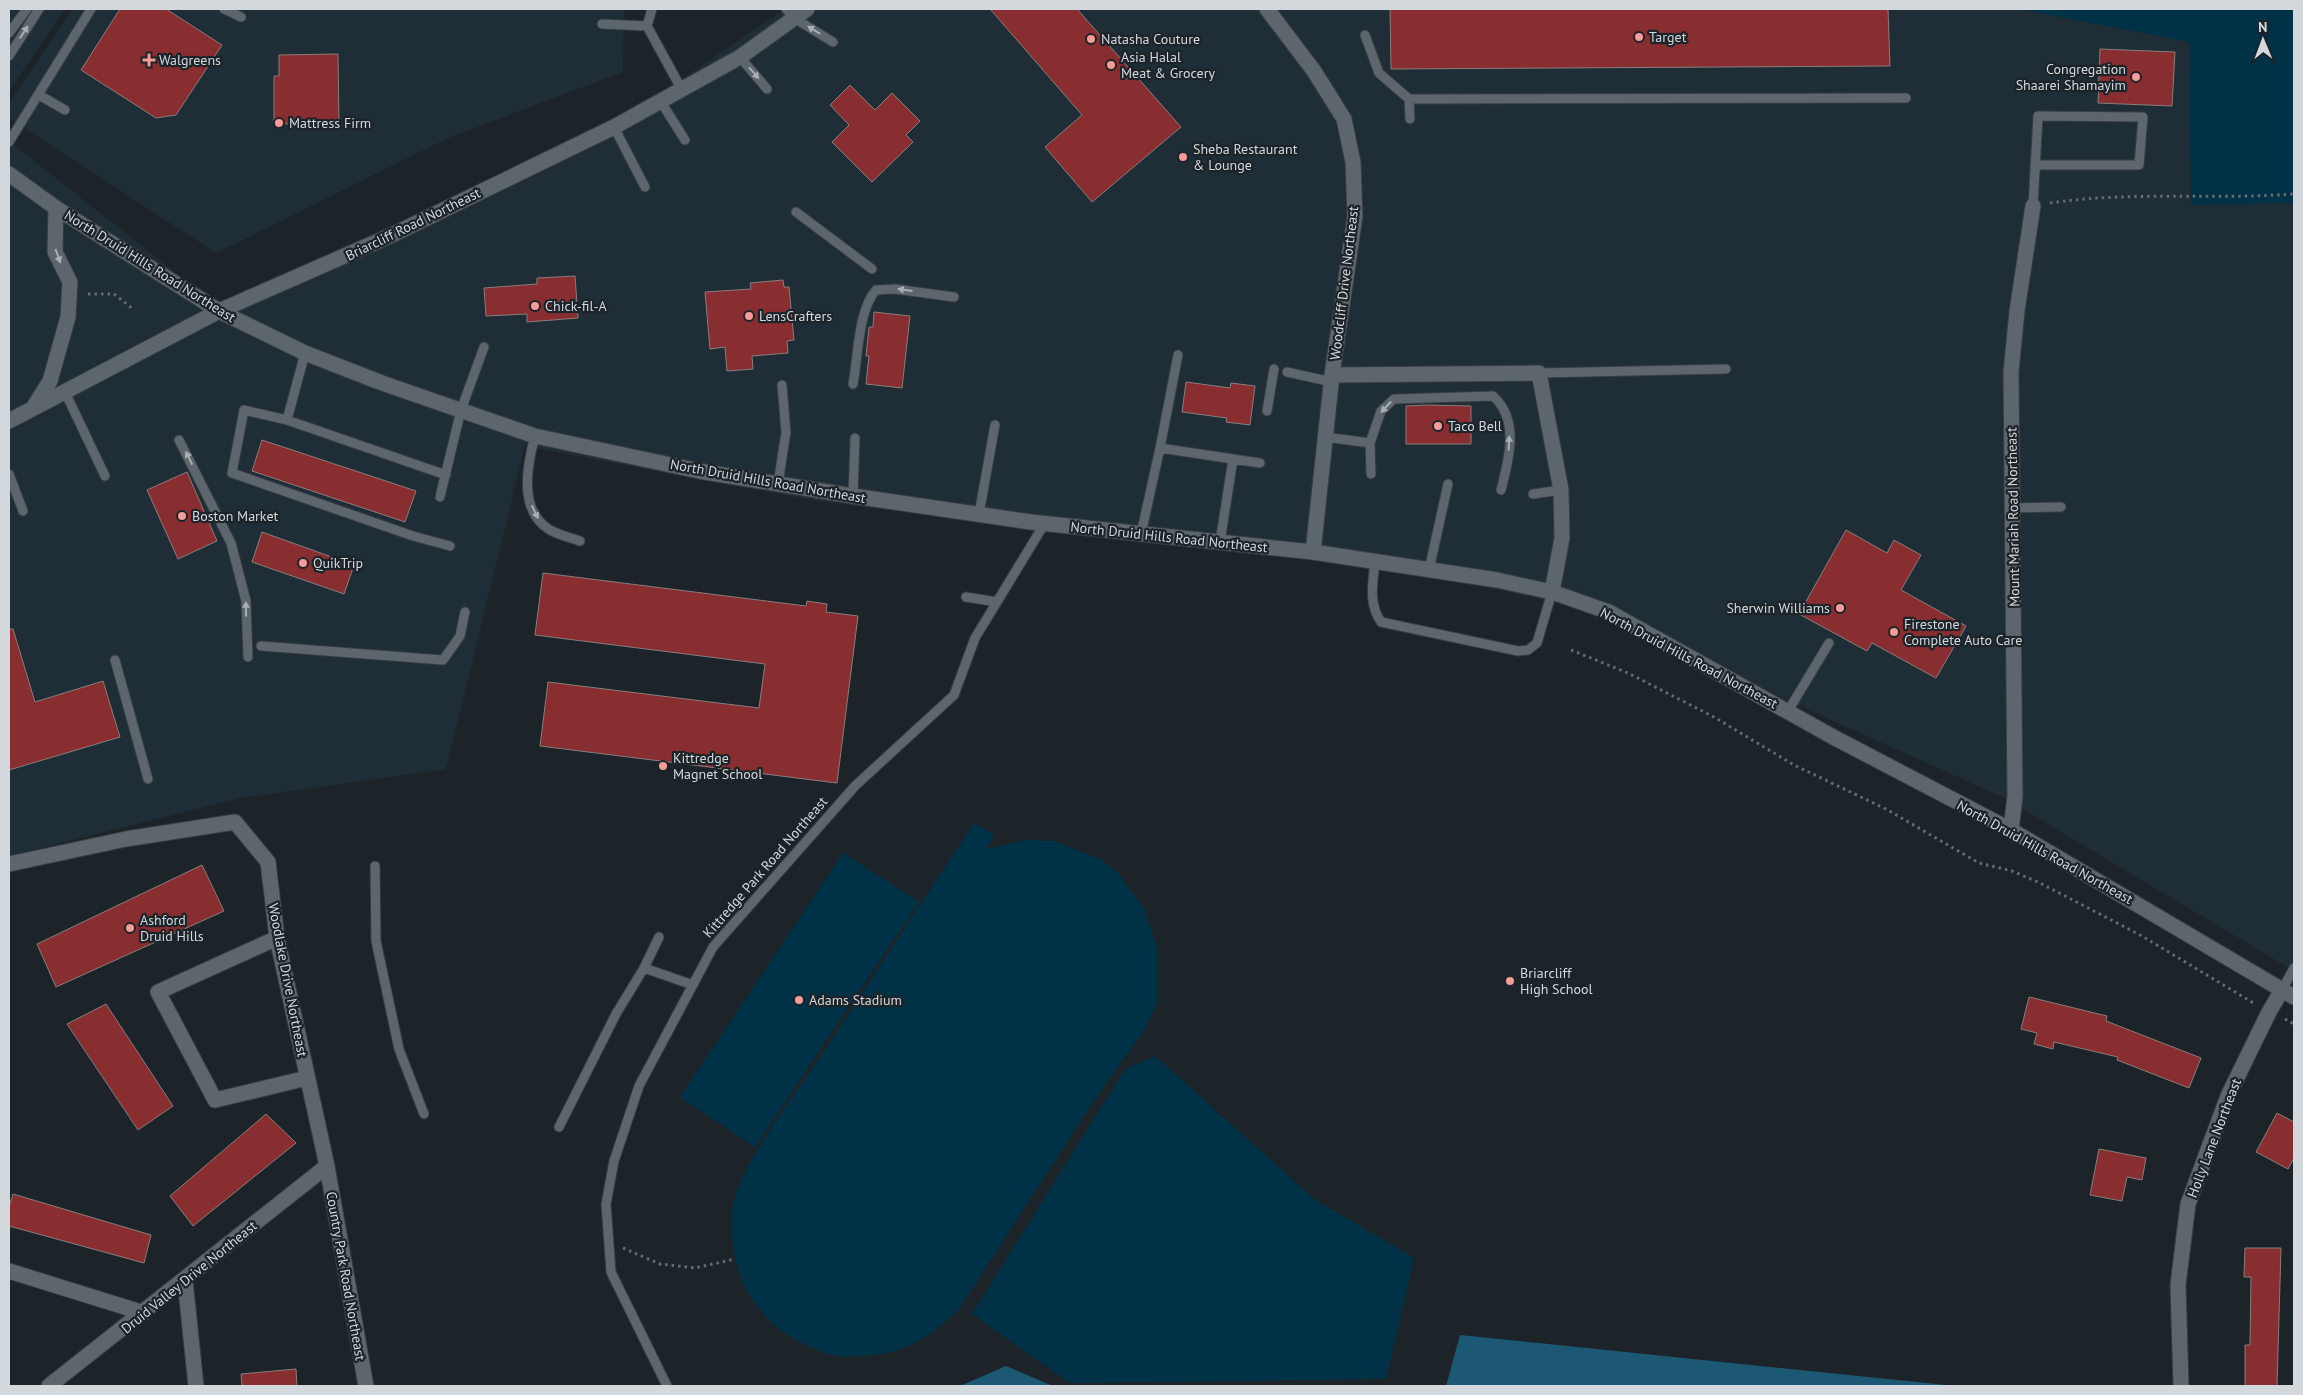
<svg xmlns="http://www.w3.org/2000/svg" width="2303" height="1395" font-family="'PT Sans',sans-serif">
  <rect width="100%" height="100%" fill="#1c2429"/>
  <path fill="#1f2d36" d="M 9,9 L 65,9 L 9,91 Z
    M 73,9 L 624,9 L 623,72 L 448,138 L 216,253 L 9,118 L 9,103 Z
    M 785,9 L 2294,9 L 2294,971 L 2021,808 L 2020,805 L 1582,608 L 1423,573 L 816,501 L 525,446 L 446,769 L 241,798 L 9,856 L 9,141 L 228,314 L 626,117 Z"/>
  <path fill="#003247" d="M 2019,9 L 2294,9 L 2294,203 L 2191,205 L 2189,42 Z
    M 974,823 L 994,835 L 987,849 L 1026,840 L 1054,841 L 1100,859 L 1118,873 L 1144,909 L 1157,948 L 1157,1003 L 1145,1029 L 1091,1105 L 959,1309 C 929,1338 904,1354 862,1356 C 848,1357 835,1357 822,1352 C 768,1332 735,1292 732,1234 C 732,1221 731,1207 736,1195 C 750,1151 795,1095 821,1056 C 872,979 922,900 974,823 Z
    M 843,853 L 919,902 L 755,1147 L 680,1097 Z
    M 1155,1056 L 1314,1199 L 1414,1258 L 1386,1379 L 1070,1383 L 972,1314 L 1125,1069 Z"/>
  <path fill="#1c5873" d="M 1460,1335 L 1956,1386 L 1446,1386 Z
    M 1006,1366 L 1053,1386 L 960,1386 Z"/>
  <path fill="#882d30" stroke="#8a7d7d" d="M 120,9 L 166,9 L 222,45 L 176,115 L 156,118 L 81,70 Z
    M 990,9 L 1077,9 L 1181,127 L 1092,202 L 1045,147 L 1082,115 Z
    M 1390,9 L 1888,9 L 1890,66 L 1391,69 Z
    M 2100,49 L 2175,52 L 2172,106 L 2098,103 Z
    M 338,54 L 339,123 L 274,124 L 274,76 L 279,76 L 279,55 Z
    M 850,85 L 875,110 L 892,93 L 920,121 L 906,135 L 913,142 L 872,182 L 832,142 L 849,125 L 830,105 Z
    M 575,276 L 578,318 L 527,322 L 527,314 L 486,316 L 484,288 L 537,284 L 537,278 Z
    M 783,280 L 784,287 L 789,287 L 794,340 L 787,341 L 788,353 L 752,356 L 753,369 L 727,371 L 725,347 L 710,349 L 705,292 L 751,289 L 750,283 Z
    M 874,312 L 910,316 L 902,388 L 866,384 L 869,356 L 866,356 L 869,327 L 873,327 Z
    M 1186,382 L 1230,388 L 1231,383 L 1255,386 L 1250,425 L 1226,422 L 1227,418 L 1182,412 Z
    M 1426,405 L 1471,406 L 1471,444 L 1406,444 L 1406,406 Z
    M 262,440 L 416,491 L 405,522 L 252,471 Z
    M 187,472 L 217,541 L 178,559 L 147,490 Z
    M 1846,530 L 1887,553 L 1894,540 L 1921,555 L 1901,590 L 1966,626 L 1936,678 L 1872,643 L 1867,651 L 1799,614 Z
    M 262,532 L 354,565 L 344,594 L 252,562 Z
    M 543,573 L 806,606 L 807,601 L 827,604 L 826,612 L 858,616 L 837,783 L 540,746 L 548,682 L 759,708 L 765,664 L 535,635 Z
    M 9,629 L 13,629 L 35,702 L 103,681 L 120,737 L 9,770 Z
    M 202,865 L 224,911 L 56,987 L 37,944 Z
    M 2029,997 L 2107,1016 L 2106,1021 L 2201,1058 L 2189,1088 L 2117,1060 L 2118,1057 L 2054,1042 L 2053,1049 L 2034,1044 L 2037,1033 L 2021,1029 Z
    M 106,1004 L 173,1106 L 138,1130 L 67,1024 Z
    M 2277,1113 L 2294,1122 L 2294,1158 L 2288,1169 L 2256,1152 Z
    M 266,1114 L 296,1143 L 193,1226 L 170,1196 Z
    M 2099,1149 L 2146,1158 L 2142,1180 L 2127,1177 L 2122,1201 L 2090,1195 Z
    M 13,1194 L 151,1235 L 144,1263 L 9,1226 L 9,1207 Z
    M 2245,1248 L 2281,1248 L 2277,1386 L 2245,1386 L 2245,1345 L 2250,1345 L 2251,1277 L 2244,1277 Z
    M 296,1369 L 297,1386 L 242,1386 L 241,1374 Z"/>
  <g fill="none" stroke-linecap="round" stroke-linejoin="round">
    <g stroke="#373e42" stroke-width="11">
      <path id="lane" d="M 224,9 L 241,17
        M 786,9 L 794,18 L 833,42
        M 602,24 L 647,26 L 682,90
        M 647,26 L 652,9
        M 9,33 L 27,9
        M 1365,35 L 1379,73 L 1409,99 L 1410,119
        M 9,56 L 39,9
        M 740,57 L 767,89
        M 39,95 L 65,110
        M 1409,99 L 1906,98
        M 661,102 L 685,140
        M 614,127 L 645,187
        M 9,142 L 91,9
        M 2033,206 L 2038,116 L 2143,117 L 2139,165 L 2035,165
        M 796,212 L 872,269
        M 1287,372 L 1332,382
        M 1539,373 L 1726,369
        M 853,384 C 858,358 858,310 876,290 L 895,289 L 954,297
        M 65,392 L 105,476
        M 1267,411 L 1274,369
        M 287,420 L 305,353
        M 535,436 C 527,465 518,511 550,530 C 559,535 571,538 580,541
        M 1325,437 L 1370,443 L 1371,474
        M 179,440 L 231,543 L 246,601 L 248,657
        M 1370,443 L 1381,411 L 1394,399 L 1493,396 C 1520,420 1509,459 1501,490
        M 1160,448 L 1178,355
        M 1233,459 L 1260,463
        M 9,474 L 23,511
        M 446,475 L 287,420 L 244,410 L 232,473 L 413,536 L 450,546
        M 778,484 L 786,432 L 782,385
        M 1533,494 L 1561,490
        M 853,496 L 855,438
        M 440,497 L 461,410 L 484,347
        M 2012,508 L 2061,507
        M 979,514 L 995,425
        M 1141,534 L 1160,448 L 1233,459 L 1220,542
        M 1375,561 C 1373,583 1368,603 1381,622 L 1518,651 L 1528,650 L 1537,643 L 1552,592
        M 1429,570 L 1448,484
        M 966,597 L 997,602
        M 261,646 L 443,660 L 460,636 L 465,612
        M 115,660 L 148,779
        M 1788,711 L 1829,643
        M 375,866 L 376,941 L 399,1049 L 424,1114
        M 659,937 L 644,968 L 693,985
        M 2282,990 L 2294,968
        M 559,1127 L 616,1014 L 644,968
        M 667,1386 L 611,1272 L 606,1204 L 614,1161 L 639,1086 L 713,947 L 855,786 L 954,695 L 975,638 L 1045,523"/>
    </g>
    <g stroke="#373e42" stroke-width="17">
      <path id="street" d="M 1267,9 L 1314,71 L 1344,119 L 1353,162 L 1355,216 L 1332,375 L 1313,552
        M 1332,375 L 1539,373 L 1561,490 L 1562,538 L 1552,592
        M 2011,830 L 2015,796 L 2011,372 L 2017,311 L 2033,206
        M 9,864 L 126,839 L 235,822 L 268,862 L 277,938 L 327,1166 L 366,1386
        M 277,938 L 158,992 L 215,1100 L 307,1078
        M 9,1271 L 144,1313
        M 185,1280 L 196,1386
        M 49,1386 L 327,1166
        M 2181,1386 L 2178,1285 L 2188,1204 L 2228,1096 L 2269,1012 L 2282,990"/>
    </g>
    <g stroke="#373e42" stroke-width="17">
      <path id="secondary" d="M 9,174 L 56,208 L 219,311 L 305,353 L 382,383 L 535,436 L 699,471 L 853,496 L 1031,522 L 1313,552 L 1497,580 L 1552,592 L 1609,612 L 1835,738 L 2011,830 L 2294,997
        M 33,408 L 50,381 L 68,317 L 70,282 L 55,252 L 56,208
        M 9,421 L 219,311 L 392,235 L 614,127 L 740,57 L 807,9"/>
    </g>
    <path stroke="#656c71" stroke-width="3" stroke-dasharray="2.5 4" stroke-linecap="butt" d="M 2050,203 C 2131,191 2213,200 2294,194
      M 88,294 L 114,294 L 133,309
      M 1571,650 L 1628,673 L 1714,717 L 1794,765 L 1886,809 L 1979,863 L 2012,871 L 2040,883 L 2142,936 L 2255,1004
      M 2285,1019 L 2294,1024
      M 623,1248 L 660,1264 L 695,1268 L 735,1259"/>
    <use href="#lane" stroke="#5c666c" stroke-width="9"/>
    <use href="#street" stroke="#5c666c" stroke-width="15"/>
    <use href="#secondary" stroke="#5c666c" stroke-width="15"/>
  </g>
  <defs><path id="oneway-solid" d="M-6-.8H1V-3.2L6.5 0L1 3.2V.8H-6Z" transform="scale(1.25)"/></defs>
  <g fill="#a9b0b4">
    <use href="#oneway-solid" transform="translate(814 30) rotate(-148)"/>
    <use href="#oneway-solid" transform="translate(24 32) rotate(-57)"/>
    <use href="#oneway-solid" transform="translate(754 73) rotate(49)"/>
    <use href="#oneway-solid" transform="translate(58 256) rotate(70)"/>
    <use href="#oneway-solid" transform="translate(905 290) rotate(-172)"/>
    <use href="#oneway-solid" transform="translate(1386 407) rotate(133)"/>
    <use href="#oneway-solid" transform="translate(1509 443) rotate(-87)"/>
    <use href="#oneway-solid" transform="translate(189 458) rotate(-116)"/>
    <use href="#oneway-solid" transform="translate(535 512) rotate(65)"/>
    <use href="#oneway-solid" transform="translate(246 609) rotate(-91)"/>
  </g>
  <g fill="#f59b98" stroke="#1c2429" stroke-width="2">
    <circle cx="1639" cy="37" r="5"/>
    <circle cx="1091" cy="39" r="5"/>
    <path d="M146.5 52.5h5v5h5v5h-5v5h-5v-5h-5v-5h5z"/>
    <circle cx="1111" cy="65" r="5"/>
    <circle cx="2136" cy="77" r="5"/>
    <circle cx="279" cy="123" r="5"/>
    <circle cx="1183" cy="157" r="5"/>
    <circle cx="535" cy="306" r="5"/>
    <circle cx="749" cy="316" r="5"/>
    <circle cx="1438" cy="426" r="5"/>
    <circle cx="182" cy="516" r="5"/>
    <circle cx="303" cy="563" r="5"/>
    <circle cx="1840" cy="608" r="5"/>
    <circle cx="1894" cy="632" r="5"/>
    <circle cx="663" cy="766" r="5"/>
    <circle cx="130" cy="928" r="5"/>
    <circle cx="1510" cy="981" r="5"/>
    <circle cx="799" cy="1000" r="5"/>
  </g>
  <g text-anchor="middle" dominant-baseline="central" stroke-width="4.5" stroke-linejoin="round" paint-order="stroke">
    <g font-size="14" fill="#d2d8db" stroke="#1c2429" text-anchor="start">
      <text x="1649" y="37">Target</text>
      <text x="1101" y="39">Natasha Couture</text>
      <text x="1121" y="57">Asia Halal<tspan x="1121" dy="16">Meat &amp; Grocery</tspan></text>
      <text x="159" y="60">Walgreens</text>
      <text x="2126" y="69" text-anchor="end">Congregation<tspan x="2126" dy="16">Shaarei Shamayim</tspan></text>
      <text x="289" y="123">Mattress Firm</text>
      <text x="1193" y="149">Sheba Restaurant<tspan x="1193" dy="16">&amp; Lounge</tspan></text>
      <text x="545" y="306">Chick-fil-A</text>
      <text x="759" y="316">LensCrafters</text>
      <text x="1448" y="426">Taco Bell</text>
      <text x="192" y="516">Boston Market</text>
      <text x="313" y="563">QuikTrip</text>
      <text x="1830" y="608" text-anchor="end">Sherwin Williams</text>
      <text x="1904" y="624">Firestone<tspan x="1904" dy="16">Complete Auto Care</tspan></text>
      <text x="673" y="758">Kittredge<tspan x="673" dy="16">Magnet School</tspan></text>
      <text x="140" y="920">Ashford<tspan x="140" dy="16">Druid Hills</tspan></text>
      <text x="1520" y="973">Briarcliff<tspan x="1520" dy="16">High School</tspan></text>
      <text x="809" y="1000">Adams Stadium</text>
    </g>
    <g font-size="14" fill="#d2d8db" stroke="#1c2429">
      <text transform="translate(413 224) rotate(-26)">Briarcliff Road Northeast</text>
      <text transform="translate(150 266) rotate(32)">North Druid Hills Road Northeast</text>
      <text transform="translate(1344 283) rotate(-83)">Woodcliff Drive Northeast</text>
      <text transform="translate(768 481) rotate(10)">North Druid Hills Road Northeast</text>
      <text transform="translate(2013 517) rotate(-91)">Mount Mariah Road Northeast</text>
      <text transform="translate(1169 537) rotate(6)">North Druid Hills Road Northeast</text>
      <text transform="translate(1689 658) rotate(28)">North Druid Hills Road Northeast</text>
      <text transform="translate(2045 852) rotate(29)">North Druid Hills Road Northeast</text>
      <text transform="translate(765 867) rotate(-49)">Kittredge Park Road Northeast</text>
      <text transform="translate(288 980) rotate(79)">Woodlake Drive Northeast</text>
      <text transform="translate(2214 1138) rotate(-69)">Holly Lane Northeast</text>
      <text transform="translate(346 1276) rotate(80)">Country Park Road Northeast</text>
      <text transform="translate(189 1277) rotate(-39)">Druid Valley Drive Northeast</text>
    </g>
  </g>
  <rect width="2303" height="1395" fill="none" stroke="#d2d8db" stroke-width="20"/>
  <g transform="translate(2263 40) rotate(359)" stroke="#1c2429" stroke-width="4" paint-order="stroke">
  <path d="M0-4L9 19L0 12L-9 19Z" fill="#d2d8db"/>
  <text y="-8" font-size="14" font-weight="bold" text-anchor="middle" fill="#d2d8db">N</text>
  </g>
</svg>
